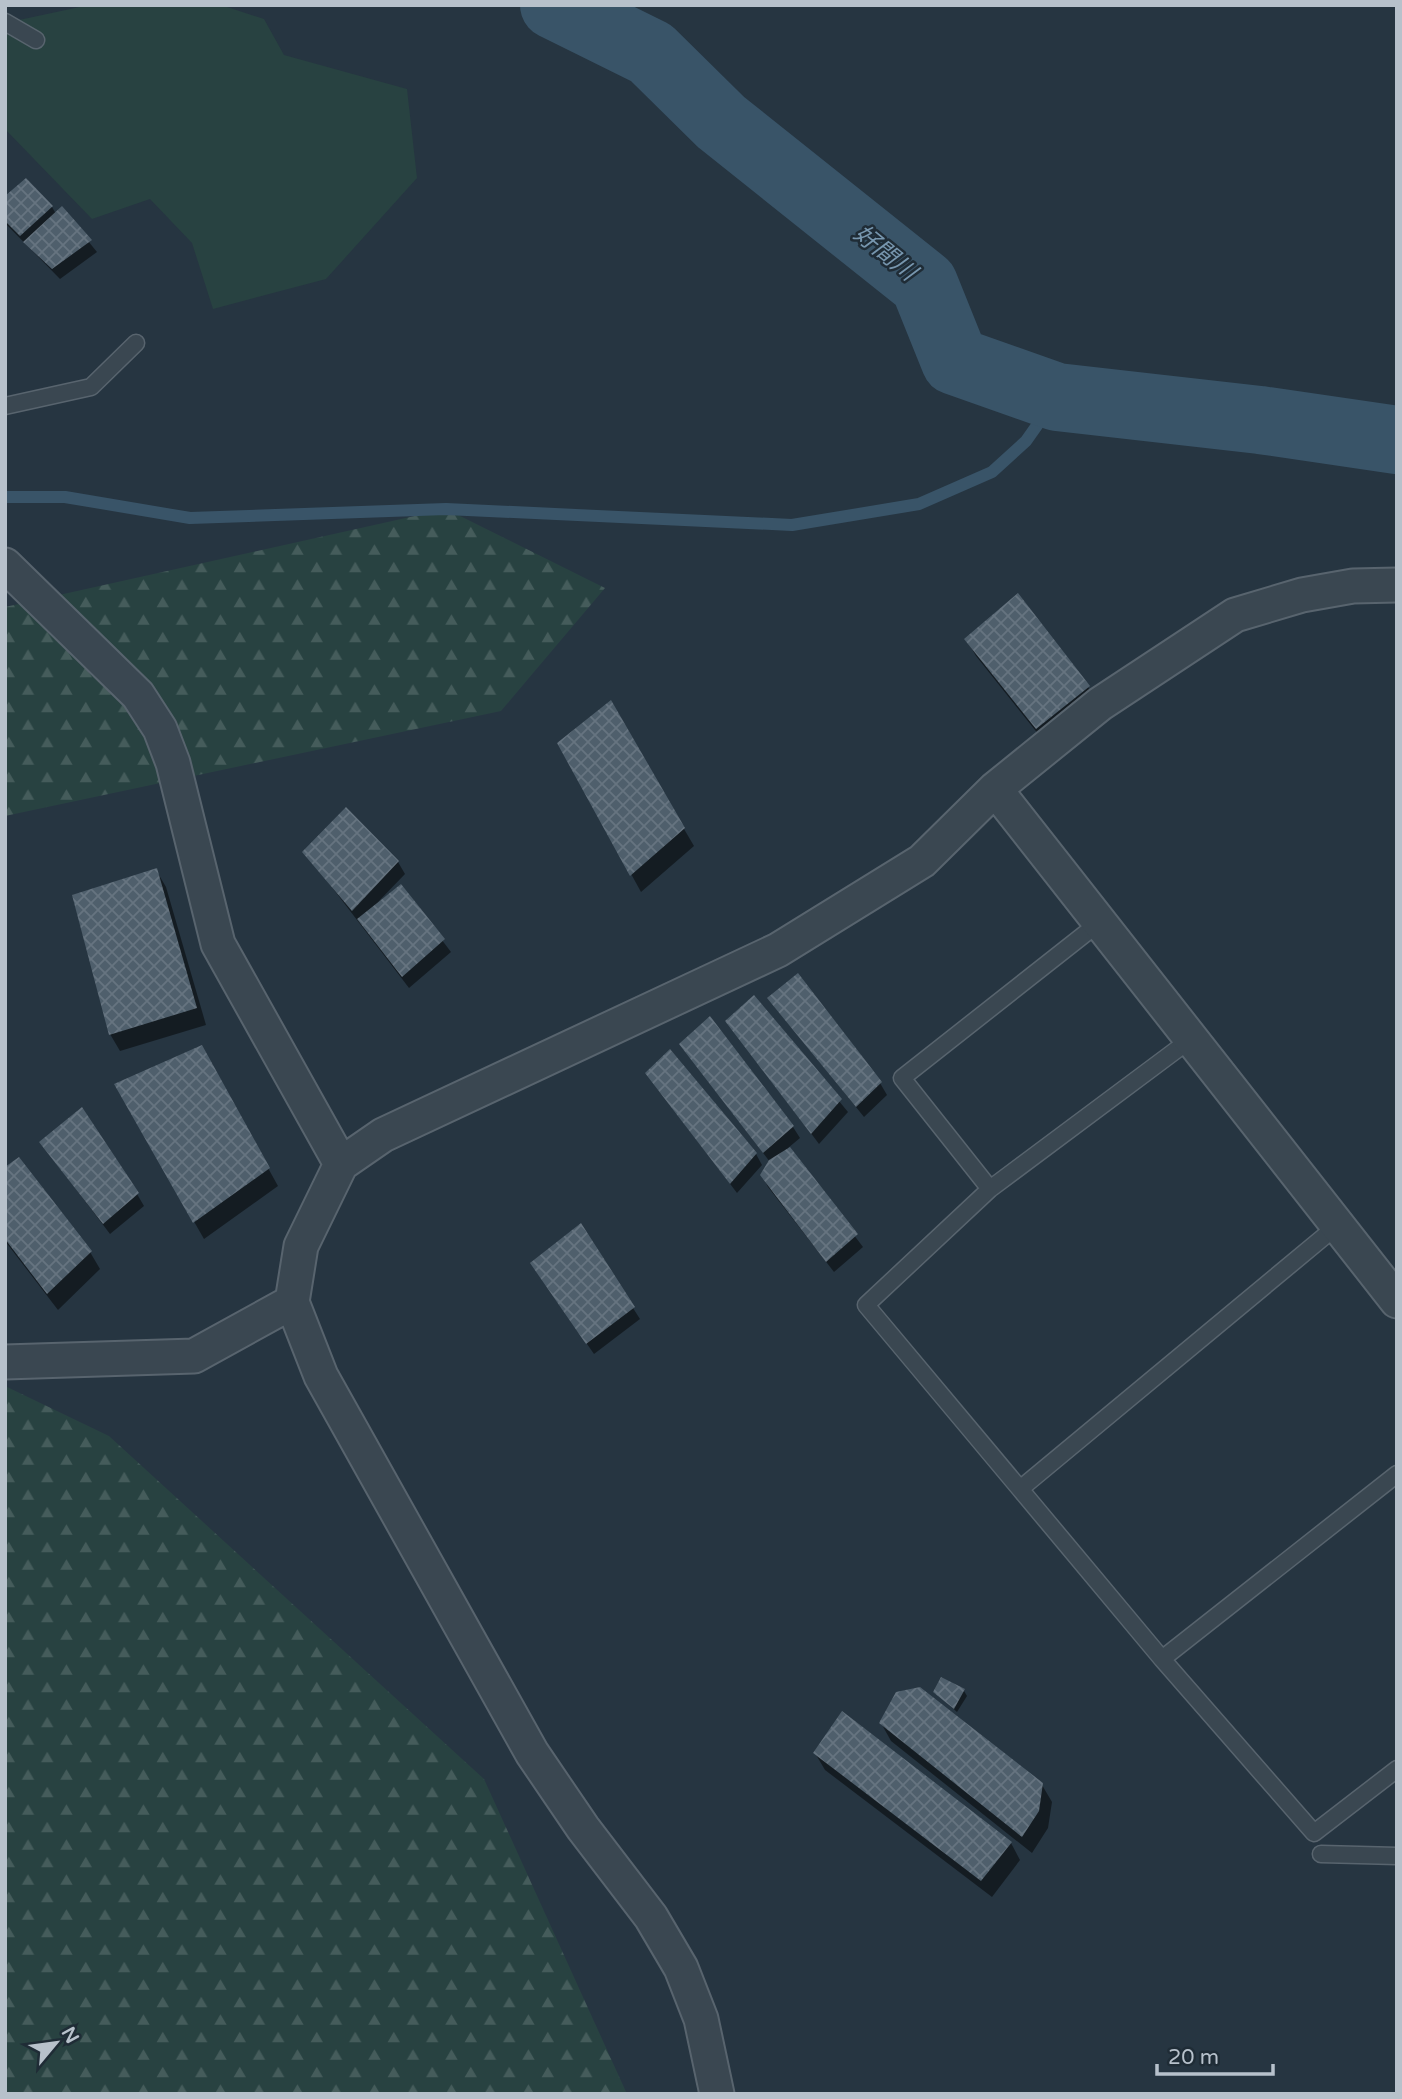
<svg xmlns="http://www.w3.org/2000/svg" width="1402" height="2099" font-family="'Varela Round','Noto Sans JP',sans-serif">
  <defs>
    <pattern id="forest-firs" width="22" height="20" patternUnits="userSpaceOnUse" patternTransform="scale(1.75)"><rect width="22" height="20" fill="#284241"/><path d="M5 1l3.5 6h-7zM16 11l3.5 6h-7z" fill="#455c5b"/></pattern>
    <pattern id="building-cross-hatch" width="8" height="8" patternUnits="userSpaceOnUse" patternTransform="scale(1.75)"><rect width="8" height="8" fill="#4f5f6c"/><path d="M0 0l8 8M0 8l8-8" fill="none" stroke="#667480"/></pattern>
  </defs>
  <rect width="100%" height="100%" fill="#263541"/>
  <path fill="#284241" d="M 89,5 L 221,5 L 264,19 L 284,55 L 407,89 L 417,178 L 326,279 L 213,309 L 192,243 L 150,199 L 92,219 L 5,129 L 5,23 Z"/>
  <path fill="url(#forest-firs)" d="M 446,509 L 605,588 L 501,711 L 5,816 L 5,607 Z
    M 5,1386 L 109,1436 L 484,1779 L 627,2094 L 5,2094 Z"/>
  <path fill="#0007" d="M 5,199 L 52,207 L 56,214 L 62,209 L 97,252 L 60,279 L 5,223 Z
    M 966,639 L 1088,687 L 1098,704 L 1047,745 L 976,656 Z
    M 610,703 L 694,846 L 641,892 L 559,743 Z
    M 346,809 L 398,862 L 405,874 L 378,902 L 401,886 L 451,952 L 409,988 L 305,852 Z
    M 156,870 L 166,887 L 206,1025 L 120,1051 L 110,1034 Z
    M 754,998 L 848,1112 L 819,1144 L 727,1021 Z
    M 769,999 L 880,1083 L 887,1095 L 864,1117 Z
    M 710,1018 L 793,1127 L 800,1138 L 788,1148 L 863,1247 L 834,1272 L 768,1187 L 762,1175 L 770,1162 L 681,1044 Z
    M 201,1047 L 278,1186 L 204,1239 L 116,1085 Z
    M 647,1074 L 756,1154 L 762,1165 L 737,1193 Z
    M 41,1143 L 137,1194 L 144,1206 L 110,1234 Z
    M 5,1169 L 90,1252 L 100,1269 L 58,1310 L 5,1241 Z
    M 580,1225 L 640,1319 L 594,1354 L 539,1275 Z
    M 964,1691 L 967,1696 L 957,1712 L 935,1692 Z
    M 881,1723 L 1042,1785 L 1052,1802 L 1048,1828 L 1032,1853 L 891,1741 Z
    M 815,1753 L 1011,1843 L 1020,1860 L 992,1897 L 825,1770 Z"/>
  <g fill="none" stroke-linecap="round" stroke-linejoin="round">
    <path stroke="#395468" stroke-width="12" d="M 5,497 L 65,497 L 190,518 L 446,509 L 792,525 L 919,504 L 992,472 L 1026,441 L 1057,397"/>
    <path stroke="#395468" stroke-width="68" d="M 554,5 L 651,53 L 721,122 L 924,284 L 955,361 L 1057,397 L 1260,420 L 1397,440"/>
  </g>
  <path fill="url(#building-cross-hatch)" d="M 26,178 L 53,206 L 20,236 L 5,221 L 5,196 Z
    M 62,206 L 92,240 L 52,269 L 23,242 Z
    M 1018,593 L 1090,686 L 1036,729 L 964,639 Z
    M 611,700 L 685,828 L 630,876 L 557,743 Z
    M 346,807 L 399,861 L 352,911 L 302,852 Z
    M 157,868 L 197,1008 L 109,1035 L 72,895 Z
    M 401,884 L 445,939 L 402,977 L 357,919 Z
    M 798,973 L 882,1082 L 856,1107 L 767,998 Z
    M 754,995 L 842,1099 L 811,1134 L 725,1021 Z
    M 710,1016 L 794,1126 L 763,1153 L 679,1044 Z
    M 202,1045 L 270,1168 L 193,1223 L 114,1084 Z
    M 670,1049 L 757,1153 L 730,1184 L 645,1073 Z
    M 82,1107 L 139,1193 L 103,1224 L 39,1142 Z
    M 790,1147 L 858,1234 L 826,1262 L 760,1175 L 769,1160 Z
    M 19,1157 L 92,1251 L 47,1294 L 5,1239 L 5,1167 Z
    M 581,1223 L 635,1307 L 586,1344 L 530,1263 Z
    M 941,1677 L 965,1689 L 954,1709 L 933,1692 Z
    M 920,1687 L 1043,1783 L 1039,1811 L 1022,1837 L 879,1723 L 896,1692 Z
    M 842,1711 L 1012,1842 L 981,1881 L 813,1753 Z"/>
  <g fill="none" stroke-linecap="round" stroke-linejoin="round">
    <g stroke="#58646e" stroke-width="19">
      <path id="lane" d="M 5,22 L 36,40
        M 5,406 L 91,387 L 136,343
        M 1100,922 L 902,1078 L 990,1189 L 866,1305 L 1020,1489 L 1338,1225
        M 990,1189 L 1191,1039
        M 1020,1489 L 1162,1659 L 1397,1474
        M 1162,1659 L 1314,1833 L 1397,1769
        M 1321,1854 L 1397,1856"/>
    </g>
    <g stroke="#58646e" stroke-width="37">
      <path id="street" d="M 5,565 L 138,695 L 160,729 L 173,763 L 218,944 L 341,1164
        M 995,789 L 1397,1301
        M 5,1362 L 194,1356 L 292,1302
        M 717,2094 L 701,2019 L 681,1968 L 651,1917 L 583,1828 L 532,1753 L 321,1376 L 292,1302 L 301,1246 L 341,1164 L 383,1135 L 778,950 L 922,861 L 995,789 L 1100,704 L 1235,615 L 1302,595 L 1353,586 L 1397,585"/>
    </g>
    <use href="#lane" stroke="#3a4751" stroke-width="16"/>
    <use href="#street" stroke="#3a4751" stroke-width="33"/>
  </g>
  <g text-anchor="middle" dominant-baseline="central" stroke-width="5" stroke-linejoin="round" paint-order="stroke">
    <g font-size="24" font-style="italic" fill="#7796ae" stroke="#1f2c36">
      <text transform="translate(885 253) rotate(39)">好間川</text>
    </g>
  </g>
  <rect width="1402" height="2099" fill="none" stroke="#b7c1cb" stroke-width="14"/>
  <g transform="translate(56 2043) rotate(61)" stroke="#1f2c36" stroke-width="5" paint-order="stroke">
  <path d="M0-5L12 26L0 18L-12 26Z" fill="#b7c1cb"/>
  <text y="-10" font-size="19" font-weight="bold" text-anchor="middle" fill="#b7c1cb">N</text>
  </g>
  <path d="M1157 2064v10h116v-10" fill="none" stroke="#b7c1cb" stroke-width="3.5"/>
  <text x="1168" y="2064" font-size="21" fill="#b7c1cb" stroke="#1f2c36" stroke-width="5" paint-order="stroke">20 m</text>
</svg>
